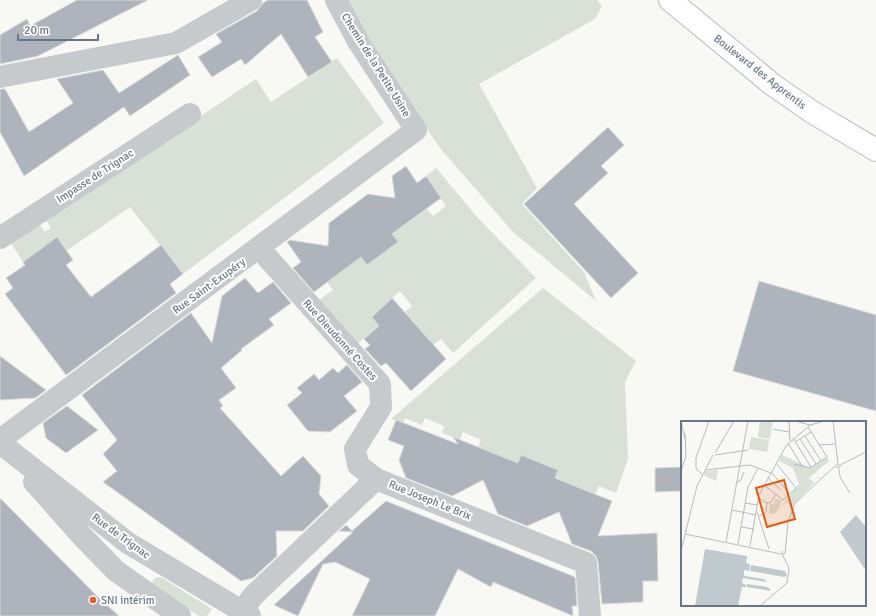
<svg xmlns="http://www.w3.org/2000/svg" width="876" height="616" font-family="Signika,sans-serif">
  <rect width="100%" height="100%" fill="#f8f8f5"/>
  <path fill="#d9e0d6" d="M 346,0 L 597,0 L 602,6 L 595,19 L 479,84 L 537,188 L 522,204 L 584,272 L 596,301 L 513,232 L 440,148 L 381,61 Z
    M 337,58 L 384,123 L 183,274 L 130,207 L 63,253 L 47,245 L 23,262 L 11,243 L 39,224 L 45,232 L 51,228 L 46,220 L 256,79 L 271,102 Z
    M 436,168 L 478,218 L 536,278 L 453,353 L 441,339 L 433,345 L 405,312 L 412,306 L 400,291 L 372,316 L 379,326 L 357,344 L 318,301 L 333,290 L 327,282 L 427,209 L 433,216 L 446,206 L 426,176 Z
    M 543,288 L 636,361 L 625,382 L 628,459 L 616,493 L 599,486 L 595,494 L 555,478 L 558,470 L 521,455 L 518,463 L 478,447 L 481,440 L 463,432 L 460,440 L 442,433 L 444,426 L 425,418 L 422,425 L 405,418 L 403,423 L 391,419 Z
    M 161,577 L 212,609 L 207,616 L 199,616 L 157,589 L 152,582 L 155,578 Z"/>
  <path fill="#adb4bb" stroke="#dadad8" d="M 77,0 L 148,0 L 38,56 L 0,64 L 0,35 L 27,19 L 30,26 Z
    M 268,0 L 307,0 L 323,32 L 315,37 L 332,62 L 308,77 L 281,34 L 245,65 L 241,59 L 212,77 L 198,57 L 222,42 L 216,34 L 257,11 L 263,3 Z
    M 178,55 L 190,75 L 130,116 L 124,107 L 24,176 L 0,132 L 0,89 L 5,89 L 29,132 L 73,103 L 57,79 L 103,70 L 119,93 Z
    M 608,127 L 624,145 L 601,166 L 608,173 L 574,204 L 638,273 L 611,298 L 524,204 Z
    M 406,166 L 417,183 L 426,176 L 441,198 L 392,234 L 398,242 L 367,265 L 361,257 L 314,292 L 293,268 L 301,262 L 287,242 L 290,240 L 328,246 L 329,223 L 368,194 L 395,198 L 392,176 Z
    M 57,237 L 73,260 L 66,265 L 91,297 L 161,245 L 183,274 L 170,284 L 176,293 L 66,375 L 5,294 L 13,288 L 6,278 L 25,265 L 23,262 Z
    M 245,278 L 258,293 L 273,282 L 291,303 L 269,319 L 274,325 L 241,349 L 242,350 L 221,368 L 236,388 L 219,400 L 223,406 L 220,408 L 281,476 L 303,456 L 321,476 L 319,494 L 329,506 L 303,531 L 276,531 L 277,556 L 253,578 L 241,581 L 103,482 L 117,471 L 103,454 L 117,440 L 82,395 L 191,313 L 212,343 L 222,296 Z
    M 759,281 L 876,315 L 876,411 L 733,371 Z
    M 392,298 L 446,359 L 411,391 L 386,363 L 381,366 L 365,349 L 370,345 L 364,339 L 379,326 L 372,317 Z
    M 0,356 L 39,385 L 46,390 L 35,398 L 0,400 Z
    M 347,365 L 362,382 L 344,396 L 357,411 L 330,432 L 308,431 L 287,405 L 302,393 L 297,388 L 314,374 L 319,380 L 333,368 L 338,373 Z
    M 67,406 L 98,430 L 66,453 L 46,438 L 43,423 Z
    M 396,420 L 458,444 L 453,437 L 518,463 L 521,455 L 558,470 L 555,478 L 612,501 L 598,536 L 657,533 L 658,581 L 643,581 L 643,602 L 602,604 L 598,562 L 596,556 L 591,551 L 572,544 L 559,512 L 527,526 L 498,514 L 483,480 L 452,496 L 406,478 L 399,460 L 404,446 L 388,440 Z
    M 682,467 L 682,491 L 655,492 L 655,468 Z
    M 0,498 L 99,598 L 119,616 L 0,616 Z
    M 386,501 L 575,577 L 577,606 L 572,606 L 573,616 L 493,582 L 491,587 L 458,569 L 435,616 L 352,616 L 370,579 L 335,562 L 323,564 L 298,616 L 274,605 L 353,532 L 339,531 L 346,525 L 352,531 Z"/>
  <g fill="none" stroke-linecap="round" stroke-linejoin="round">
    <g stroke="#b9bdc1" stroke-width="24">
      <path id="major" d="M 670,0 L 773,85 L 812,112 L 876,150"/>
    </g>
    <path stroke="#c6cacd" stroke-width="22" d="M 0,77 L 176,43 L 251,0
      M 0,238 L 190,114
      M 259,248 L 380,384 L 381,407 L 355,449 L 358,465 L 376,479
      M 0,440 L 416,130 L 359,43 L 336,0
      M 0,443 L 128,543 L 250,616
      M 34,482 L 81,535 L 116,571 L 180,616
      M 242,611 L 253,596 L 376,479 L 586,563 L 590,616"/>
    <use href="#major" stroke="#fff" stroke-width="22"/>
  </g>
  <circle fill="#e55f28" stroke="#fff" stroke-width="1.5" cx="93" cy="600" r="4"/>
  <g text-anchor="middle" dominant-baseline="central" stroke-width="4" stroke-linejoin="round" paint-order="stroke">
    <g font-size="11" fill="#677787" stroke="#fff">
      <text transform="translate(376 65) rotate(58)">Chemin de la Petite Usine</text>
      <text transform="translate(760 72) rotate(38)">Boulevard des Apprentis</text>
      <text transform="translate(95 176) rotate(-33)">Impasse de Trignac</text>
      <text transform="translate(209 286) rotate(-36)">Rue Saint-Exupéry</text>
      <text transform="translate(340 340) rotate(48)">Rue Dieudonné Costes</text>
      <text transform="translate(430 500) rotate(22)">Rue Joseph Le Brix</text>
      <text transform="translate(121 536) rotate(36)">Rue de Trignac</text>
    </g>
    <g font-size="11" fill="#677787" stroke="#fff" text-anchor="start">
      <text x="101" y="600">SNI intérim</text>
    </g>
  </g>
  <g transform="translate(681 421)">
    <rect width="185" height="185" fill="#f8f8f5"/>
    <path d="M 79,0 L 92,0 L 89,18 L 77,16 ZM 70,16 L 88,19 L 86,31 L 68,28 ZM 101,34 L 129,47 L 146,36 L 148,40 L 128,57 L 133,62 L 110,86 L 105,81 L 97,89 L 118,63 L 112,47 L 98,40 ZM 37,49 L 35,60 L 22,54 L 25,50 ZM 94,77 L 101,80 L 95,92 L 88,93 L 89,82 L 93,84 Z" fill="#d9e0d6"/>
    <path d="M 175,94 L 185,106 L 185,150 L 159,111 ZM 24,128 L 66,135 L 65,142 L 69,143 L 68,150 L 63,149 L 63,155 L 83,158 L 86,161 L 62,157 L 61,162 L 65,164 L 65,166 L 61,166 L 57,185 L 14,185 ZM 70,144 L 104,150 L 106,155 L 103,156 L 69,150 ZM 66,163 L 87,166 L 90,170 L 66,166 Z" fill="#c0c9ce"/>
    <path fill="none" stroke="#b5bcc2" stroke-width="1" d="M 0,0 L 4,18M 108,0 L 109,20M 114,0 L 129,4M 152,0 L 157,43M 92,8 L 108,11M 124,15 L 140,40M 112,17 L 130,46M 119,18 L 135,43M 114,21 L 130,11M 107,22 L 121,45M 138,24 L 155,23M 34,32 L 53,0M 34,34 L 67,29M 113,43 L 129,47 L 146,36 L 127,6M 155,46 L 158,47 L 161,43 L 185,31M 158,48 L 159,56 L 169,72M 24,49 L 69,44 L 90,52M 0,50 L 5,35 L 4,12M 90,51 L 108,72M 21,53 L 15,48 L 15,37 L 28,0M 87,57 L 100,69M 55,62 L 60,59 L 63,51M 83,64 L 102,79 L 115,67 L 95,42M 64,82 L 76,84M 86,82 L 90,81 L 95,73M 51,89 L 75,94M 76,91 L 88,128M 78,95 L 85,92 L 86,82 L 78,77M 60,106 L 73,108M 4,113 L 100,133M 45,121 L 67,0M 57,123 L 67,66 L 77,47M 69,125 L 78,74 L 105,25 L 129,4 L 144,0M 0,130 L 16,65 L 32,34M 101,130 L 101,133 L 104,133 L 107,101 L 114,82 L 155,44 L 159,44M 80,184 L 106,162 L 108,147 L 101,133"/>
    <path fill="#e8590c" fill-opacity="0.15" stroke="#e8590c" stroke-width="2" d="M 103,59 L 114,98 L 86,106 L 75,67 Z"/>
    <rect width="185" height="185" fill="none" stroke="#677787" stroke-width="2"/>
  </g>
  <path d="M18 34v6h80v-6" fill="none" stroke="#677787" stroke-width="2"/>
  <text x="24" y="34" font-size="12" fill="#677787" stroke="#ffffff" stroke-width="3" paint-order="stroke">20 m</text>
</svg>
